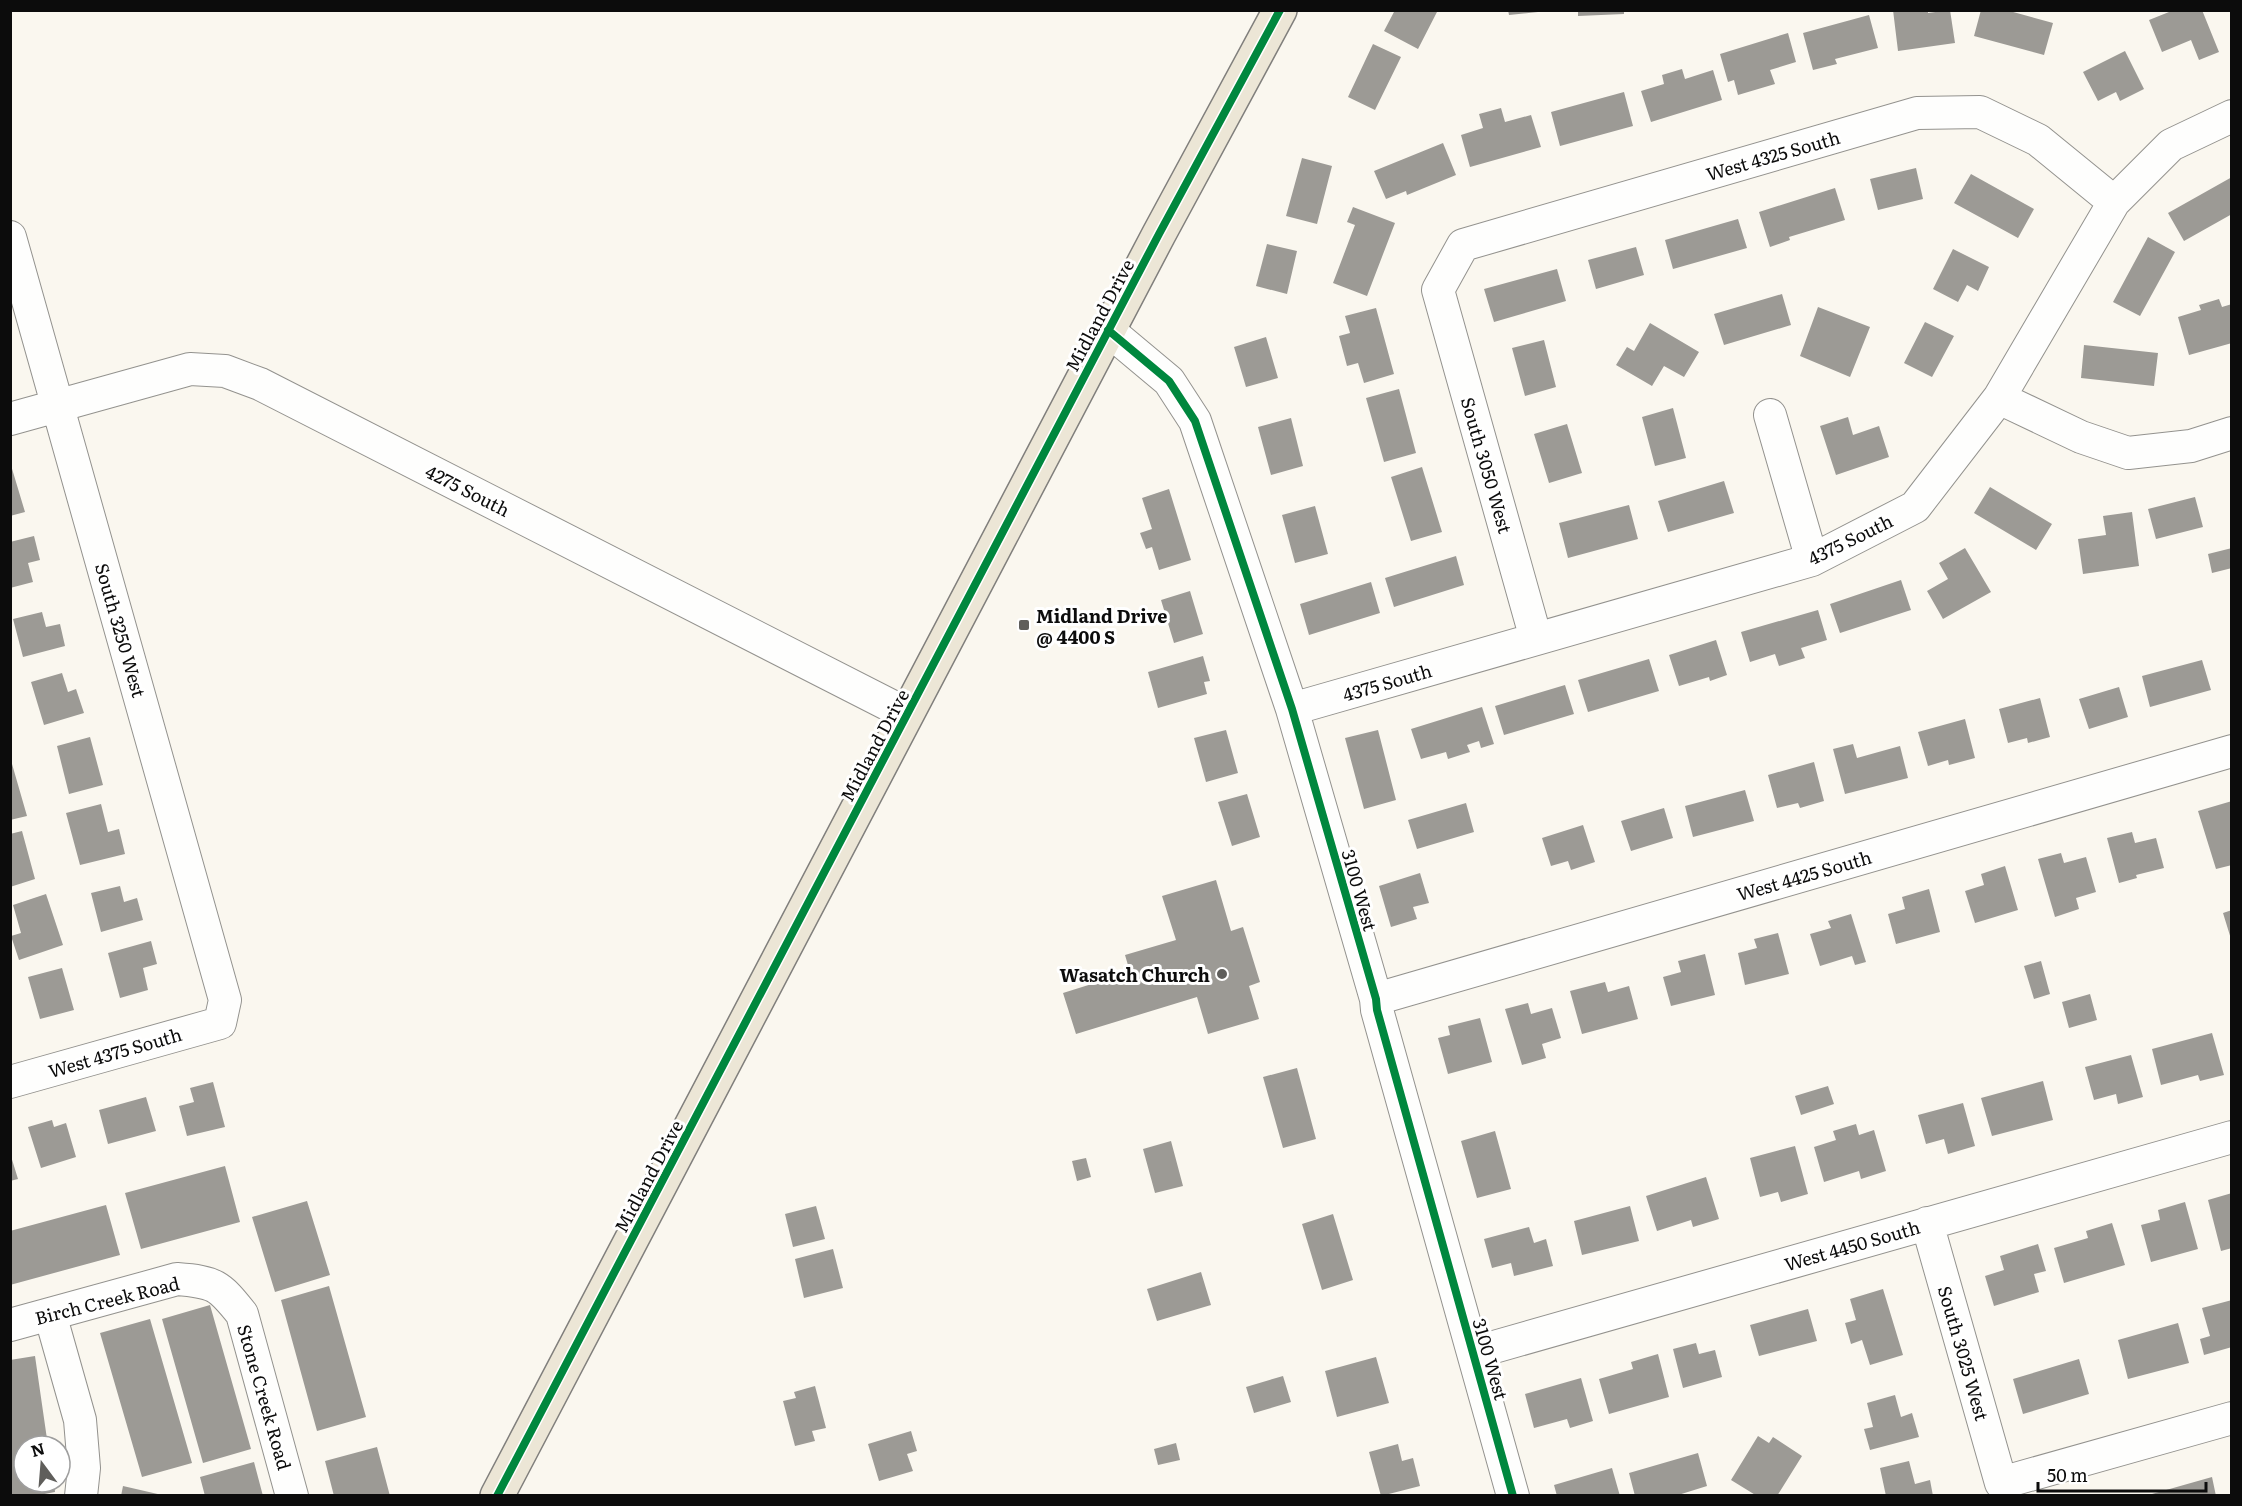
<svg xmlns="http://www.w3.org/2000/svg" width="2242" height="1506" font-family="Literata,serif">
  <rect width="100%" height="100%" fill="#faf7ef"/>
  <path fill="#9c9a95" d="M 1395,10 L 1438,10 L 1418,49 L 1384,31 Z
    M 1508,10 L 1538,10 L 1538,12 L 1509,15 Z
    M 1578,10 L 1624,10 L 1624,14 L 1578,16 Z
    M 1893,10 L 1928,10 L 1928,13 L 1950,10 L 1955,43 L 1898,51 Z
    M 1981,10 L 2006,10 L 2053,23 L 2044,55 L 1974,36 Z
    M 2174,10 L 2202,10 L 2219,52 L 2199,60 L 2191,40 L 2162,52 L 2149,20 Z
    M 1869,15 L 1878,48 L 1835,59 L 1837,64 L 1813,70 L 1803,33 Z
    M 1788,33 L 1796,62 L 1770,70 L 1775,84 L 1738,95 L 1734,80 L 1728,82 L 1720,54 Z
    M 1373,44 L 1401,57 L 1375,110 L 1348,97 Z
    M 2125,51 L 2144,89 L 2120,101 L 2116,92 L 2098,101 L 2083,72 Z
    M 1682,69 L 1685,79 L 1713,70 L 1722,100 L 1651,122 L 1641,91 L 1664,84 L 1662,75 Z
    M 1624,92 L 1633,126 L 1560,146 L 1551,112 Z
    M 1501,108 L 1505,122 L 1531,115 L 1541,147 L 1470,167 L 1461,135 L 1483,128 L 1479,114 Z
    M 1443,143 L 1456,175 L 1407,195 L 1406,191 L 1386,199 L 1374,171 Z
    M 1302,158 L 1332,166 L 1317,224 L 1286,216 Z
    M 1916,168 L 1923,199 L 1878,210 L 1870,179 Z
    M 1971,174 L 2034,209 L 2018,238 L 1954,203 Z
    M 2232,177 L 2232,214 L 2184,241 L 2168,213 Z
    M 1835,188 L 1845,220 L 1789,237 L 1790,240 L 1770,247 L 1759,212 Z
    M 1353,207 L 1395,223 L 1367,296 L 1333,283 L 1355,225 L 1347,222 Z
    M 1738,219 L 1747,248 L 1673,269 L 1665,240 Z
    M 2148,237 L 2175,252 L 2140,316 L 2113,302 Z
    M 1267,244 L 1297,251 L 1287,294 L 1256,286 Z
    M 1636,247 L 1644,275 L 1596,289 L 1588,260 Z
    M 1953,249 L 1989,267 L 1978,291 L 1967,285 L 1958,302 L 1933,289 Z
    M 1557,269 L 1566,301 L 1494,322 L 1484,289 Z
    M 1782,294 L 1791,325 L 1724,345 L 1714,314 Z
    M 2219,299 L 2222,307 L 2232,304 L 2232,343 L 2189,355 L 2178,317 L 2201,310 L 2199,305 Z
    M 1818,307 L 1870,327 L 1850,377 L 1800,356 Z
    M 1376,308 L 1394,374 L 1364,383 L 1358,363 L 1347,366 L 1339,336 L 1350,333 L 1345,316 Z
    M 1925,322 L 1954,336 L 1932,377 L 1904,363 Z
    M 1650,323 L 1699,352 L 1684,377 L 1664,366 L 1652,386 L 1616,365 L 1627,347 L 1634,351 Z
    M 1266,337 L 1278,378 L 1246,387 L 1234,347 Z
    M 1544,340 L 1556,387 L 1525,396 L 1512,348 Z
    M 2084,345 L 2158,353 L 2154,386 L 2081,378 Z
    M 1399,389 L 1416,453 L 1384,462 L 1366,398 Z
    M 1673,408 L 1686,458 L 1655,466 L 1642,417 Z
    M 1848,417 L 1853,435 L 1879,426 L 1889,457 L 1836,475 L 1820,426 Z
    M 1291,418 L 1303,466 L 1271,475 L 1258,427 Z
    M 1567,424 L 1582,473 L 1549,483 L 1534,434 Z
    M 10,462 L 25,512 L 10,516 Z
    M 1422,467 L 1442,532 L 1411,541 L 1391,477 Z
    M 1724,481 L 1734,513 L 1668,532 L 1658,501 Z
    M 1990,487 L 2052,524 L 2036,550 L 1974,513 Z
    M 1169,489 L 1191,560 L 1159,570 L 1152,547 L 1146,549 L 1140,533 L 1152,529 L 1142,498 Z
    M 2195,497 L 2203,527 L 2156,539 L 2148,509 Z
    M 1629,505 L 1638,539 L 1568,558 L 1559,523 Z
    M 1315,506 L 1328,554 L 1295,563 L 1282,515 Z
    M 2132,512 L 2139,566 L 2083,574 L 2078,539 L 2106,535 L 2103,516 Z
    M 34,536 L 40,560 L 28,563 L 33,582 L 10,588 L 10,542 Z
    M 1965,548 L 1991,592 L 1943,619 L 1927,591 L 1948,579 L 1939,563 Z
    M 2232,548 L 2232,568 L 2212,573 L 2208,554 Z
    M 1456,556 L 1464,585 L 1394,607 L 1385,578 Z
    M 1901,580 L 1911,610 L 1840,633 L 1830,604 Z
    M 1371,582 L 1380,613 L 1309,635 L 1300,604 Z
    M 1190,591 L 1203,634 L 1174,643 L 1161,600 Z
    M 1818,610 L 1827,640 L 1801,648 L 1805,658 L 1779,666 L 1775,654 L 1750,662 L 1741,632 Z
    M 42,612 L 46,627 L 60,624 L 65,646 L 23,657 L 13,619 Z
    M 1716,640 L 1727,675 L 1710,681 L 1709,677 L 1679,686 L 1669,655 Z
    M 1203,656 L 1210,681 L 1204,682 L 1207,694 L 1158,708 L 1148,672 Z
    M 1649,659 L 1659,691 L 1588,712 L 1578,680 Z
    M 2202,660 L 2211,690 L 2150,707 L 2142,676 Z
    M 62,673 L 68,692 L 76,689 L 84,713 L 44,725 L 31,682 Z
    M 1565,685 L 1574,714 L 1504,735 L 1495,706 Z
    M 2119,687 L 2128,717 L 2089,729 L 2079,699 Z
    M 2040,698 L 2050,737 L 2028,743 L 2027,738 L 2008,743 L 1999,709 Z
    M 1482,707 L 1494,744 L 1481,748 L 1479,741 L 1467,745 L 1470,752 L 1448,759 L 1446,752 L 1421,759 L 1411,729 Z
    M 1965,719 L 1975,758 L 1949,765 L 1948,760 L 1928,766 L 1918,732 Z
    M 1226,730 L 1238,773 L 1206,782 L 1194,738 Z
    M 1378,730 L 1396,800 L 1364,809 L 1345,738 Z
    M 90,737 L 103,785 L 69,794 L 57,746 Z
    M 1853,744 L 1857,758 L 1900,746 L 1908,778 L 1845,794 L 1833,749 Z
    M 10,757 L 27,816 L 10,820 Z
    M 1814,762 L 1824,801 L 1800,808 L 1798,803 L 1777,808 L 1768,775 Z
    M 1745,790 L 1754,821 L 1693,837 L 1685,806 Z
    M 1247,794 L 1260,837 L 1232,846 L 1218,802 Z
    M 2232,801 L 2232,865 L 2216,869 L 2198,811 Z
    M 1466,803 L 1474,832 L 1417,849 L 1408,820 Z
    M 101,804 L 108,832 L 119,829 L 125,854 L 80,865 L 66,813 Z
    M 1664,808 L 1673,838 L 1631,851 L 1621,821 Z
    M 1583,825 L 1595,862 L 1571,870 L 1568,861 L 1551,866 L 1542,838 Z
    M 22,831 L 35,879 L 10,887 L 10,834 Z
    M 2132,832 L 2135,843 L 2156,838 L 2164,868 L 2136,875 L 2137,878 L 2119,883 L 2107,838 Z
    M 2061,853 L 2064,863 L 2086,857 L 2096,892 L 2076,898 L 2079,909 L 2055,917 L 2038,859 Z
    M 2005,866 L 2018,910 L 1975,923 L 1965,891 L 1984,885 L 1981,874 Z
    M 1420,873 L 1429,903 L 1413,907 L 1417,919 L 1391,927 L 1379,886 Z
    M 1216,880 L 1231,931 L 1243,927 L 1260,982 L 1249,986 L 1259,1019 L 1208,1034 L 1197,997 L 1076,1034 L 1063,993 L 1130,972 L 1125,955 L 1176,940 L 1162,896 Z
    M 120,886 L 124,902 L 137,898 L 143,920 L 101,932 L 91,893 Z
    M 1929,889 L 1940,932 L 1896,944 L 1888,914 L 1905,909 L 1902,897 Z
    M 46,894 L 63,945 L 19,960 L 11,936 L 21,933 L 13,905 Z
    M 2232,910 L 2232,939 L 2231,939 L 2223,913 Z
    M 1851,914 L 1866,962 L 1855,965 L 1852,956 L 1820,966 L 1810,934 L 1831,928 L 1828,921 Z
    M 1778,933 L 1789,974 L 1745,985 L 1738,953 L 1757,948 L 1754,939 Z
    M 151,941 L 157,964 L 143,968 L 148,990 L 120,998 L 108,953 Z
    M 1705,954 L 1715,995 L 1671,1006 L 1663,977 L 1681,972 L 1678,961 Z
    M 2041,961 L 2050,994 L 2034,999 L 2024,966 Z
    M 62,968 L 74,1010 L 40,1019 L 28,977 Z
    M 1605,982 L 1608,992 L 1629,986 L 1638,1019 L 1582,1034 L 1570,991 Z
    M 2090,994 L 2097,1020 L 2069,1028 L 2062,1002 Z
    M 1528,1003 L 1531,1014 L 1552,1008 L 1561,1038 L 1542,1044 L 1546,1058 L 1522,1065 L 1505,1009 Z
    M 1480,1018 L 1492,1062 L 1448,1074 L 1438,1038 L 1450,1035 L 1448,1026 Z
    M 2212,1033 L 2224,1075 L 2200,1081 L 2198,1075 L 2161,1085 L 2152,1049 Z
    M 2131,1055 L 2143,1097 L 2118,1104 L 2116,1094 L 2094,1100 L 2085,1067 Z
    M 1297,1068 L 1316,1139 L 1283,1148 L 1263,1077 Z
    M 2043,1081 L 2053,1120 L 1992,1136 L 1981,1098 Z
    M 213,1082 L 225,1127 L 187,1136 L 179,1106 L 194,1102 L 190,1088 Z
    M 1828,1086 L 1834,1104 L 1801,1115 L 1795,1096 Z
    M 146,1097 L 156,1131 L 108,1144 L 99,1110 Z
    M 1963,1103 L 1975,1146 L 1948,1154 L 1944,1139 L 1926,1144 L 1918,1115 Z
    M 52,1120 L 54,1127 L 66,1123 L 76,1157 L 41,1168 L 28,1127 Z
    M 1856,1124 L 1859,1135 L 1874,1130 L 1886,1171 L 1861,1179 L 1859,1171 L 1824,1182 L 1814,1147 L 1836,1140 L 1833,1131 Z
    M 1495,1131 L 1511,1189 L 1477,1198 L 1461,1141 Z
    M 1171,1141 L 1183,1186 L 1155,1193 L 1143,1149 Z
    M 1795,1146 L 1808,1194 L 1781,1202 L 1778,1192 L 1760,1197 L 1750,1158 Z
    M 10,1153 L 18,1179 L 10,1181 Z
    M 1086,1158 L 1091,1177 L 1077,1181 L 1072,1161 Z
    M 225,1166 L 240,1222 L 141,1249 L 125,1193 Z
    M 1706,1177 L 1719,1219 L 1693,1227 L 1691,1220 L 1657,1231 L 1646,1196 Z
    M 2232,1193 L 2232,1248 L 2221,1251 L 2208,1200 Z
    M 307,1201 L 330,1275 L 275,1292 L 252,1217 Z
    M 2185,1202 L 2198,1249 L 2151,1262 L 2141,1225 L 2160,1220 L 2158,1210 Z
    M 106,1205 L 120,1255 L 10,1285 L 10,1231 Z
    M 816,1206 L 825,1239 L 793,1247 L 785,1214 Z
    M 1630,1206 L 1639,1241 L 1582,1255 L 1574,1221 Z
    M 1333,1214 L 1353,1280 L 1322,1290 L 1302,1224 Z
    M 2112,1223 L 2125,1265 L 2064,1283 L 2054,1248 L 2088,1238 L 2086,1231 Z
    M 1529,1227 L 1534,1243 L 1546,1239 L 1553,1266 L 1514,1276 L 1511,1263 L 1492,1268 L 1484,1239 Z
    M 2038,1244 L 2046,1271 L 2034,1274 L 2039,1292 L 1994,1306 L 1985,1276 L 2004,1270 L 2000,1256 Z
    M 833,1249 L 843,1288 L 804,1298 L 795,1259 Z
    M 1201,1272 L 1211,1305 L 1157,1321 L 1147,1289 Z
    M 329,1286 L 366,1417 L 317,1431 L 281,1300 Z
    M 1883,1289 L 1903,1355 L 1870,1365 L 1862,1340 L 1851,1344 L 1845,1323 L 1856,1320 L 1850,1299 Z
    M 2232,1300 L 2232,1347 L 2204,1355 L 2200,1339 L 2210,1336 L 2202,1308 Z
    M 210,1305 L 251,1449 L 203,1463 L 162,1319 Z
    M 1808,1309 L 1817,1341 L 1759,1356 L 1750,1325 Z
    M 150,1319 L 192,1463 L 142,1477 L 100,1333 Z
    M 2178,1323 L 2189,1363 L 2128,1379 L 2118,1340 Z
    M 1696,1343 L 1699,1354 L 1715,1350 L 1722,1377 L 1683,1388 L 1673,1349 Z
    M 1658,1354 L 1669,1397 L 1609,1414 L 1599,1379 L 1633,1369 L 1631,1362 Z
    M 35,1356 L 48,1446 L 24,1446 L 24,1482 L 54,1482 L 55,1492 L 34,1496 L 10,1496 L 10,1360 Z
    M 1376,1357 L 1389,1403 L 1337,1417 L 1325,1371 Z
    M 2079,1359 L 2089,1394 L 2023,1414 L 2013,1379 Z
    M 1283,1376 L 1291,1402 L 1254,1413 L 1246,1387 Z
    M 1581,1378 L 1593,1421 L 1570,1428 L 1567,1419 L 1534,1428 L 1525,1394 Z
    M 815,1386 L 826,1428 L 812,1431 L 815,1441 L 795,1446 L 783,1401 L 796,1398 L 794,1392 Z
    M 1895,1395 L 1901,1417 L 1912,1413 L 1919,1437 L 1870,1450 L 1864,1429 L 1873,1427 L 1867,1403 Z
    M 911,1431 L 917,1451 L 907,1454 L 913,1471 L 879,1481 L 868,1444 Z
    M 1758,1436 L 1769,1443 L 1773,1437 L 1802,1456 L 1777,1496 L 1757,1496 L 1731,1480 Z
    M 1176,1443 L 1180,1460 L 1158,1465 L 1154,1449 Z
    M 1398,1444 L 1402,1461 L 1413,1458 L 1420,1486 L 1381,1496 L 1369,1452 Z
    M 377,1447 L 390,1496 L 334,1496 L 325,1461 Z
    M 1698,1453 L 1707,1486 L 1675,1496 L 1635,1496 L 1629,1473 Z
    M 1909,1461 L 1915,1484 L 1930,1480 L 1933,1496 L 1886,1496 L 1880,1468 Z
    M 254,1462 L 263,1496 L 205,1496 L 200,1477 Z
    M 1612,1468 L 1620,1496 L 1557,1496 L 1554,1485 Z
    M 2212,1477 L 2216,1496 L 2152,1496 L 2152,1494 Z
    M 123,1486 L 162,1495 L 162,1496 L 121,1496 Z"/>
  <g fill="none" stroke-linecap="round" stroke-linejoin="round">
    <g stroke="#93928e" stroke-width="34">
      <path id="minor" d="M 10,237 L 225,1000 L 220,1023 L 10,1082
        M 1108,330 L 1169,381 L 1195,421 L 1292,709 L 1376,999 L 1377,1010 L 1513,1496
        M 1999,398 L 2081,437 L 2128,453 L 2191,446 L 2232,433
        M 1770,415 L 1812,560
        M 10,419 L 190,369 L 225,371 L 260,384 L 907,714
        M 1536,639 L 1438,290 L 1463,245 L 1917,113 L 1980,112 L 2038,140 L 2114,202
        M 1292,709 L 1812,560 L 1915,507 L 1999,398 L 2114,202 L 2171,145 L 2232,116
        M 1376,999 L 2232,751
        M 1927,1223 L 2001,1483 L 2232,1418
        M 50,1314 L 80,1420 L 84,1468 L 81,1496
        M 10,1325 L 177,1279 C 215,1282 219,1285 242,1314 L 292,1496
        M 1473,1353 L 2232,1137"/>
    </g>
    <g stroke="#807f7c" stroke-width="36">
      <path id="major" d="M 497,1496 L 1159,234 L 1280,10"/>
    </g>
    <use href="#minor" stroke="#fefefd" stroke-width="32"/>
    <use href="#major" stroke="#ece6d6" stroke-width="33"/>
    <g stroke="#fff" stroke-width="11">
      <path id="cycleway" d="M 1108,330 L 1169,381 L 1195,421 L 1292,709 L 1376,999 L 1377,1010 L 1513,1496
        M 497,1496 L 1159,234 L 1280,10"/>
    </g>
    <use href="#cycleway" stroke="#00873e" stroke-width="8"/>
  </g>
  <g fill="#5f5e5b" stroke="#fff" stroke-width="2">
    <rect x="1018" y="619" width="12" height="12" rx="3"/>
    <circle cx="1222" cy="974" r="6"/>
  </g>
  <g text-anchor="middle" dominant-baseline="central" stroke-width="6" stroke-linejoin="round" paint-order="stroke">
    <g font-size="18" fill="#0c0c0c" stroke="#fff">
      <text transform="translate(1773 155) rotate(-16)">West 4325 South</text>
      <text transform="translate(1099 315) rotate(-62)">Midland Drive</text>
      <text transform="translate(1487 465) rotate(74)">South 3050 West</text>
      <text transform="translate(468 490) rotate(27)">4275 South</text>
      <text transform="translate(1850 539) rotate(-26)">4375 South</text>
      <text transform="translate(121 630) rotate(74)">South 3250 West</text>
      <text transform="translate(1387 682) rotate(-16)">4375 South</text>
      <text transform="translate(874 745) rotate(-62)">Midland Drive</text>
      <text transform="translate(1804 875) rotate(-16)">West 4425 South</text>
      <text transform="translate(1360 890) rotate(74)">3100 West</text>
      <text transform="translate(115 1052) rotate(-16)">West 4375 South</text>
      <text transform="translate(648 1176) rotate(-62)">Midland Drive</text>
      <text transform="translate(1852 1245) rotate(-16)">West 4450 South</text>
      <text transform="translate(107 1300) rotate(-14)">Birch Creek Road</text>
      <text transform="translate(1964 1353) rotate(74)">South 3025 West</text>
      <text transform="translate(1491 1359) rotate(74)">3100 West</text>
      <text transform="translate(265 1397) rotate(74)">Stone Creek Road</text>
    </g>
    <g font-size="18" font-weight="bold" fill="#0c0c0c" stroke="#fff" text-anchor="start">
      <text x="1036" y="615">Midland Drive<tspan x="1036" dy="21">@ 4400 S</tspan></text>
      <text x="1210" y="974" text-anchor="end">Wasatch Church</text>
    </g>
  </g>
  <rect width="2242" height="1506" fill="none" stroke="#0c0c0c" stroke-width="24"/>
  <g transform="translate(42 1464) rotate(344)"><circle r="28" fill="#ffffff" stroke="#9e9e9e" stroke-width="1.5"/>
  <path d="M0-4.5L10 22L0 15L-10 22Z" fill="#5f5e5b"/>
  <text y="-9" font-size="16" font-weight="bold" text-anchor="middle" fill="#0c0c0c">N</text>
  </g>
  <path d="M2038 1482v9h168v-9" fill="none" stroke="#0c0c0c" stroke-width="3"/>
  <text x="2047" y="1482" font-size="18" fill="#0c0c0c" stroke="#ffffff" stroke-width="4.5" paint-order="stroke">50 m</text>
</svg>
